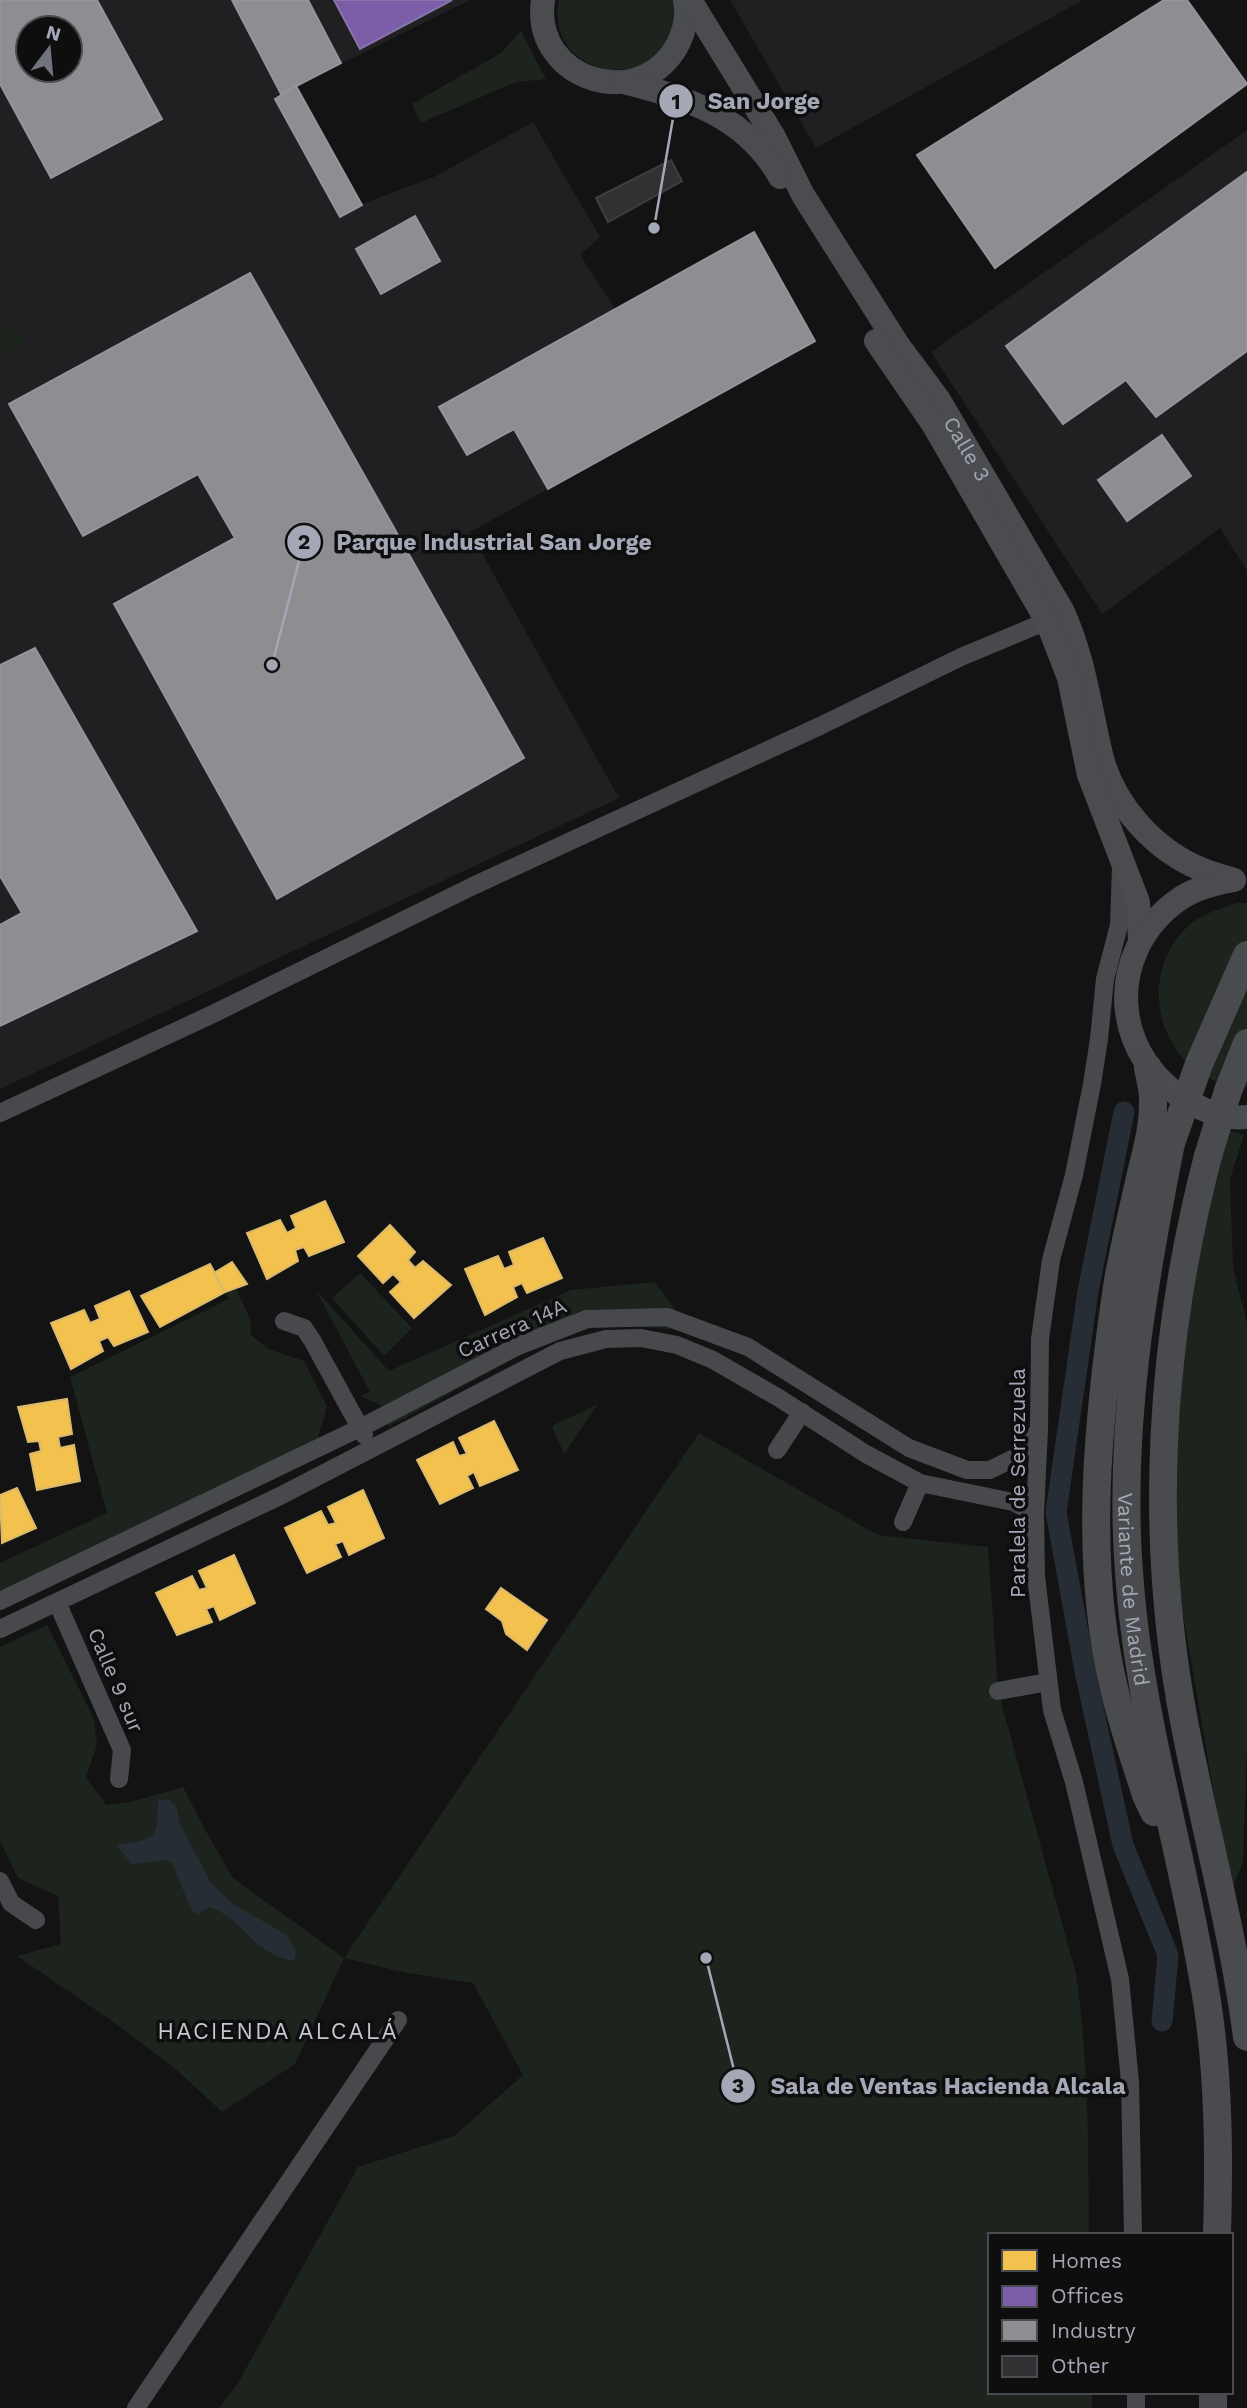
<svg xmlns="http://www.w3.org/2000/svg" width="1247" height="2408" font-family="'Work Sans',sans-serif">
  <rect width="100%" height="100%" fill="#131314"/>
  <path fill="#202022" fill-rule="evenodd" d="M 0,0 L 470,0 L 296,86 L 362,204 L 436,176 L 533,122 L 600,237 L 580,255 L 615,309 L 440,407 L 467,455 L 514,429 L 548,489 L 470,532 L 619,798 L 0,1089 ZM 28,28 L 70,28 L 70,70 L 28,70 Z
    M 730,0 L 1083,0 L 816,148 Z
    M 1247,130 L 1247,571 L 1220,528 L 1102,614 L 931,352 Z"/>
  <path fill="#1d241e" d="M 559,0 L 673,0 C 676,10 675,22 671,32 C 644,99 544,70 559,0 Z
    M 521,31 L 546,79 L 516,82 L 421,123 L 412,104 L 501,53 Z
    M 14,324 L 24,342 L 0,355 L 0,331 Z
    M 1237,903 L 1247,903 L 1247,1087 C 1167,1087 1130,985 1185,929 C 1199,915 1218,909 1237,903 Z
    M 1228,1130 L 1244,1135 L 1230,1179 L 1233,1268 L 1247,1323 L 1247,1746 L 1243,1861 L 1231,1892 L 1180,1597 L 1174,1474 L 1189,1290 Z
    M 360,1273 L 412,1328 L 384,1356 L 332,1298 Z
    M 655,1282 L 690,1330 L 603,1325 L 546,1341 L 388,1427 L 381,1405 L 360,1396 L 370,1392 L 316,1290 L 389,1371 L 571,1290 Z
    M 236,1288 L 250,1319 L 251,1335 L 268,1349 L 304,1361 L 327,1406 L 318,1437 L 327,1452 L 0,1610 L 0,1563 L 107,1513 L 70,1377 L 229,1299 L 225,1292 Z
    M 598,1404 L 564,1454 L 552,1426 Z
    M 699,1433 L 878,1535 L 988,1547 L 998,1691 L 1076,1974 C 1089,2060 1088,2148 1089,2235 L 990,2235 L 990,2392 L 1092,2392 L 1092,2408 L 219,2408 L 238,2383 L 358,2167 L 454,2136 L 523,2075 L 473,1983 L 407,1973 L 344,1958 L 295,2064 L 222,2112 L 178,2071 L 115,2023 L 17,1956 L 61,1944 L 58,1896 L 18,1878 L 0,1841 L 0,1647 L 47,1625 L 94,1719 L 97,1745 L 86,1777 L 106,1805 L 130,1802 L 183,1787 L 203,1826 L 233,1878 L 344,1958 Z"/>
  <path fill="#272d35" d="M 158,1800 L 170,1800 L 177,1809 L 180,1824 L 211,1883 L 233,1904 L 287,1935 L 296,1952 L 294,1961 C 249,1952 248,1922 210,1907 L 197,1915 L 191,1909 L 172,1863 L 167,1860 L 132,1864 L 117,1846 C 156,1837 157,1843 158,1800 Z"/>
  <path fill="#f2c14e" stroke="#dbb96d" stroke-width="2" d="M 325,1201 L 344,1242 L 309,1256 L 304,1247 L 295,1250 L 298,1261 L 267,1279 L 247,1233 L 280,1220 L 287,1233 L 296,1228 L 291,1216 Z
    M 390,1225 L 415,1252 L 408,1260 L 415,1268 L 423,1261 L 451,1285 L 414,1318 L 390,1292 L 401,1282 L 393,1274 L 383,1283 L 358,1256 Z
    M 543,1238 L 562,1278 L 527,1293 L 522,1283 L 513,1287 L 517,1297 L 485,1315 L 465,1269 L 498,1256 L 504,1269 L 514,1265 L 509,1252 Z
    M 232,1262 L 247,1284 L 225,1292 L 214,1273 Z
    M 210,1264 L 225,1292 L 160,1327 L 141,1296 Z
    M 129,1291 L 148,1332 L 114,1346 L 108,1337 L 99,1341 L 103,1351 L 71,1369 L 51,1323 L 84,1310 L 90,1323 L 100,1319 L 95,1306 Z
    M 67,1399 L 72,1434 L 58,1437 L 60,1448 L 74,1445 L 80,1481 L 37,1490 L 30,1454 L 41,1451 L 39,1441 L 28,1442 L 18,1407 Z
    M 494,1421 L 518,1470 L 480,1486 L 474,1472 L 467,1476 L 473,1488 L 440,1504 L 417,1460 L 453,1442 L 459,1456 L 467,1454 L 459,1438 Z
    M 17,1488 L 36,1528 L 2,1543 L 0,1495 Z
    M 363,1490 L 384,1538 L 349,1555 L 343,1541 L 335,1544 L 341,1557 L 307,1573 L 285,1528 L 321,1511 L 328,1525 L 336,1523 L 328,1507 Z
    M 234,1555 L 255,1603 L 220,1620 L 214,1606 L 206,1609 L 212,1622 L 177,1635 L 156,1593 L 192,1576 L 199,1590 L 207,1588 L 199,1571 Z
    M 501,1588 L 547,1620 L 527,1650 L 506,1634 L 502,1621 L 486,1609 Z"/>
  <path fill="#7b5ea7" stroke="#8774ab" stroke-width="2" d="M 334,0 L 452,0 L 360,49 Z"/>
  <path fill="#8d8d92" stroke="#94959c" stroke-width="2" fill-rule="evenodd" d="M 0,0 L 97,0 L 162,119 L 51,178 L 0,84 ZM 28,28 L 70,28 L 70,70 L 28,70 Z
    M 232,0 L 308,0 L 341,63 L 281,94 Z
    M 1164,0 L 1187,0 L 1247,84 L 995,268 L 917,155 Z
    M 296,86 L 362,205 L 340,217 L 275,99 Z
    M 1247,172 L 1247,351 L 1156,417 L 1126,380 L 1063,424 L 1006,346 Z
    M 415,216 L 440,261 L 381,294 L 356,249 Z
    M 754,232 L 815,341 L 548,489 L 514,429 L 467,455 L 439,407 Z
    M 250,273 L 524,758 L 277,899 L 114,604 L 235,538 L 198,474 L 83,536 L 9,404 Z
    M 1162,435 L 1191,476 L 1127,521 L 1098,480 Z
    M 35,648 L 197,931 L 0,1026 L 0,925 L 22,913 L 0,876 L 0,665 Z"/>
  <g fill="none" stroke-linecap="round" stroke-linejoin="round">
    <path stroke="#272d35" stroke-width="21" d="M 1124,1112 L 1088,1291 L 1056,1512 L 1086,1676 L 1123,1845 L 1168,1955 L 1162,2021"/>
  </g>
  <path fill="#313133" stroke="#3c3d40" stroke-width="2" d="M 671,160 L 682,181 L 608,222 L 596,198 Z"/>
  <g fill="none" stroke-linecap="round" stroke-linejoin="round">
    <path stroke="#48494c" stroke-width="18" d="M 1121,866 L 1119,925 L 1105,979 L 1099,1039 L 1092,1084 L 1074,1175 L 1051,1260 L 1040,1339 L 1039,1430 L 1035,1513 L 1036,1576 L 1052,1710 L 1074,1782 L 1120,1979 L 1130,2082 L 1133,2235
      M 0,1113 L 215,1013 L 473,886 L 820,726 L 961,657 L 1047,621
      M 284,1321 L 304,1328 L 312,1340 L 364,1435
      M 777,1450 L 802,1412
      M 903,1522 L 920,1483
      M 0,1601 L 368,1424 L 518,1346 L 587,1319 L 667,1317 L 748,1347 L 909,1448 L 967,1470 L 990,1470 L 1016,1457 L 1039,1430
      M 57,1602 L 122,1750 L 119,1779
      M 0,1629 L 280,1496 L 560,1351 L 606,1339 L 641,1338 L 677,1345 L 713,1360 L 779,1398 L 866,1454 L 920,1483 L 1013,1502 L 1035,1513
      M 998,1691 L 1048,1682
      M 0,1881 L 11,1903 L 36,1920
      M 1136,2392 L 1136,2408
      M 136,2408 L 398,2020"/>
    <g stroke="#4b4c50" stroke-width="24">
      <path d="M 543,0 C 531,81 643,115 679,42 C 685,29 688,14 685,0"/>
      <path id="s1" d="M 690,0 L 774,137 L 803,195 L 898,345 L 939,400 L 1062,610 C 1084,657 1089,704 1101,754 C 1113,805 1155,851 1203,870 C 1213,874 1224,877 1234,880"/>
      <path d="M 624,82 C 687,98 746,116 780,177"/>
      <path d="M 876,341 L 933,424 L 1047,621 L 1069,678 L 1089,775 L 1138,902 L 1140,942"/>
      <path d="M 1233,880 C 1214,884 1195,888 1178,900 C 1103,954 1111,1059 1191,1103 C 1207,1112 1228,1119 1247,1117"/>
    </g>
    <g stroke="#4a4b4f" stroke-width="28">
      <path d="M 1148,1068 C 1150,1078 1153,1089 1153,1099 C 1154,1126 1146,1152 1140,1178 C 1132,1214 1123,1250 1117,1287 C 1098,1416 1083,1560 1114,1688 C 1122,1724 1135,1760 1146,1795 L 1154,1812"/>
      <path id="s2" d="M 1171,1143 C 1143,1284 1118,1427 1129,1572 C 1139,1720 1186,1862 1208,2008 C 1219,2083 1219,2159 1217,2235"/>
      <path d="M 1208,1156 C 1160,1340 1148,1532 1184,1721 C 1204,1826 1233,1930 1247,2037"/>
      <path d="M 1213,2408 L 1213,2392"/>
    </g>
    <path stroke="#4a4b4f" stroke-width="28" d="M 1171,1143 L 1199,1064 L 1247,955
      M 1208,1156 L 1228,1091 L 1247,1043"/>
  </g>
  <g text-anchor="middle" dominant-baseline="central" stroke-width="7" stroke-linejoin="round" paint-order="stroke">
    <g font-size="21" fill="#a4a7b5" stroke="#0e0e0f">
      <text stroke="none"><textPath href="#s1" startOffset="528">Calle 3</textPath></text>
      <text transform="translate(512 1328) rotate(-24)">Carrera 14A</text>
      <text transform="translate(1017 1483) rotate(-90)">Paralela de Serrezuela</text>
      <text stroke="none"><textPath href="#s2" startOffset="450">Variante de Madrid</textPath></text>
      <text transform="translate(116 1680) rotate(67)">Calle 9 sur</text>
    </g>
    <g font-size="23" letter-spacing="2" fill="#c5c7d1" stroke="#0e0e0f">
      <text x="278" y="2031">HACIENDA ALCALÁ</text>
    </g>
  </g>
  <path fill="none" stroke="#a4a7b5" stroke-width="2.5" d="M654 228L676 101M272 665L304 542M706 1958L738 2086"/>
  <g fill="#a4a7b5" stroke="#0e0e0f" stroke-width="2.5">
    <circle cx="654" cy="228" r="7"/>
    <circle cx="272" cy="665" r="7"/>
    <circle cx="706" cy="1958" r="7"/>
    <circle cx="676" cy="101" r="18"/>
    <circle cx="304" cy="542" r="18"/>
    <circle cx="738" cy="2086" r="18"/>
  </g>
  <g font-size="21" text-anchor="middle" font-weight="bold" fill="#111">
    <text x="676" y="109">1</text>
    <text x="304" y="549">2</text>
    <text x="738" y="2093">3</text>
  </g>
  <g font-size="23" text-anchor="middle" font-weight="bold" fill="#a4a7b5" stroke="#0e0e0f" stroke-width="7" stroke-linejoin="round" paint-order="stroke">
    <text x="764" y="109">San Jorge</text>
    <text x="494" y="550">Parque Industrial San Jorge</text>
    <text x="948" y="2094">Sala de Ventas Hacienda Alcala</text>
  </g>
  <rect x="988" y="2233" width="245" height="161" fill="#0e0e0f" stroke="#4a4b51" stroke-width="2"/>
  <rect x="1002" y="2250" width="35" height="21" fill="#f2c14e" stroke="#4a4b51" stroke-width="2"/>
  <text x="1051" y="2268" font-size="21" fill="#a4a7b5">Homes</text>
  <rect x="1002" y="2286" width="35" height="21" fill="#7b5ea7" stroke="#4a4b51" stroke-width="2"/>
  <text x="1051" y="2303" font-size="21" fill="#a4a7b5">Offices</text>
  <rect x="1002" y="2320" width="35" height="21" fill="#8d8d92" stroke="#4a4b51" stroke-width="2"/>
  <text x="1051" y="2338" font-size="21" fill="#a4a7b5">Industry</text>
  <rect x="1002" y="2356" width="35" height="21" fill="#313133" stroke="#4a4b51" stroke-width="2"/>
  <text x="1051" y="2373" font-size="21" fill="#a4a7b5">Other</text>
  <g transform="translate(49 49) rotate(16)"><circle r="33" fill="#0e0e0f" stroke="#4a4b51" stroke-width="2"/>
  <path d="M0-5L12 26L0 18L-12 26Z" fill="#71737d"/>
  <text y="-10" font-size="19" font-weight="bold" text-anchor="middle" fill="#a4a7b5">N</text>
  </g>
</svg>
